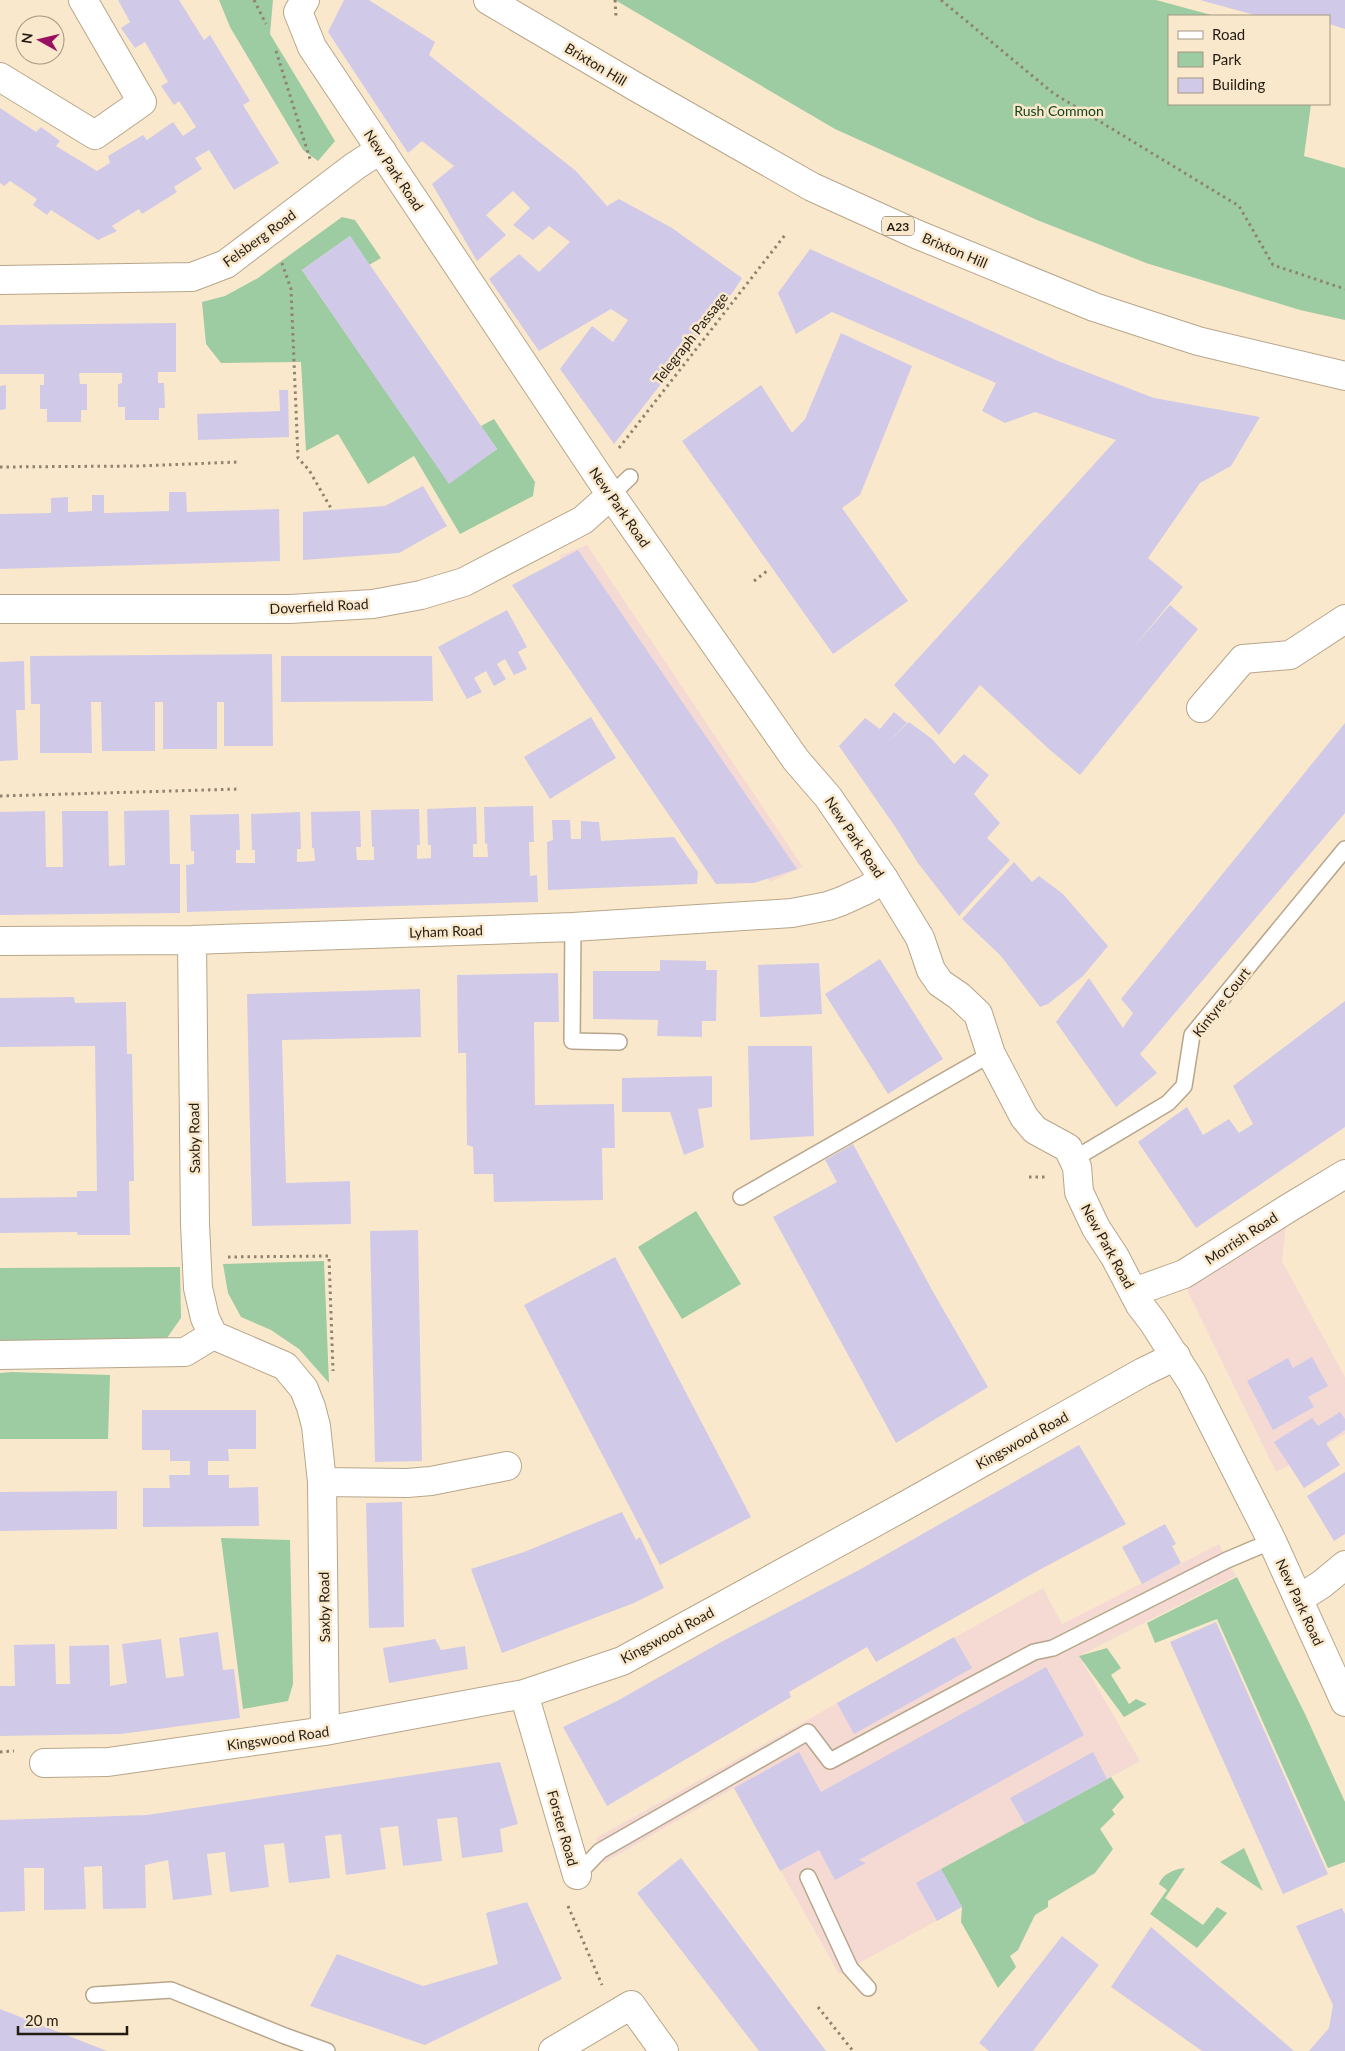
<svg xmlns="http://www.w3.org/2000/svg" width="1345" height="2051" font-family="Lato,sans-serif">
  <rect width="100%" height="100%" fill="#fae8cc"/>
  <path fill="#f4dad3" d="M 587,545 L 803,867 L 770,882 L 559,556 Z
    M 1286,1225 L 1282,1261 L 1345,1377 L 1345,1434 L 1276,1472 L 1187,1290 Z
    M 1219,1544 L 1236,1576 L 1079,1656 L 1140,1761 L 1046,1813 L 962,1907 L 839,1974 L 734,1788 L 604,1863 L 596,1838 L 1043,1588 L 1062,1624 Z"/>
  <path fill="#9dcba2" d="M 219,0 L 273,0 L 270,34 L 335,141 L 318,161 L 303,150 L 230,27 Z
    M 615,0 L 1156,0 L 1215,16 L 1169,16 L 1169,104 L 1311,104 L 1304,156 L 1345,168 L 1345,320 L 1300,310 L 1146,263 L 1037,220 L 835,129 Z
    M 342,217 L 355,220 L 381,258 L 369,265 L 350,236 L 302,270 L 449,483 L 497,449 L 481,426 L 494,419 L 535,482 L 533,496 L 460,534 L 414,456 L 368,484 L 338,434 L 306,451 L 301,362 L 221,363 L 206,344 L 202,302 L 225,296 L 258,278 Z
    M 696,1211 L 741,1284 L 682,1319 L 638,1247 Z
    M 324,1261 L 329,1383 L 299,1349 L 271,1330 L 241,1317 L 228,1293 L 223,1264 Z
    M 180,1267 L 181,1318 L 167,1338 L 142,1342 L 0,1344 L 0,1268 Z
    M 11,1372 L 110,1375 L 108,1439 L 0,1439 L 0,1373 Z
    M 221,1538 L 290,1540 L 293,1684 L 288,1701 L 243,1709 Z
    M 1237,1577 L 1305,1714 L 1345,1802 L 1345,1862 L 1328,1868 L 1217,1619 L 1155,1643 L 1147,1623 Z
    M 1107,1648 L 1121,1668 L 1111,1675 L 1129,1704 L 1136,1699 L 1147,1704 L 1124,1717 L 1079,1656 Z
    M 1111,1777 L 1124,1797 L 1112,1810 L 1115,1814 L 1100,1829 L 1113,1849 L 1095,1873 L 1048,1901 L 1048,1907 L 1035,1915 L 1018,1950 L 1010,1956 L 1016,1967 L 998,1988 L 961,1922 L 962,1907 L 941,1869 Z
    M 1244,1848 L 1263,1891 L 1220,1862 Z
    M 1185,1868 L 1165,1898 L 1203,1925 L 1217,1907 L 1227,1913 L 1197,1948 L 1150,1914 L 1167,1890 L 1159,1884 C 1162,1874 1175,1869 1185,1868 Z"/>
  <path fill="#d0cae8" d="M 118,0 L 179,0 L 204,40 L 210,35 L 250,101 L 243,105 L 279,163 L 234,190 L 209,150 L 195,158 L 202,169 L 174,187 L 177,192 L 142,214 L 139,209 L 112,226 L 117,231 L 98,240 L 51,210 L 47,215 L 33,205 L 37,199 L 10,181 L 4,186 L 0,183 L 0,108 L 36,132 L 41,127 L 60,141 L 56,146 L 97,171 L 110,163 L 108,156 L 143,135 L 147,140 L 173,122 L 183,136 L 196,127 L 179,101 L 174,105 L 161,86 L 168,82 L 145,42 L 135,48 L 121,28 L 130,22 Z
    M 344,0 L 369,0 L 435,42 L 429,55 L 576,171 L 607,206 L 619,199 L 672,228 L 742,278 L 733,292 L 614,444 L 560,369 L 592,326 L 613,342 L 628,320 L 611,309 L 539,351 L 489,279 L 519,254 L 539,272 L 570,242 L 549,226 L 533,240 L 513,225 L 530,208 L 513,191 L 486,215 L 506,235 L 477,261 L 432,184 L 454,166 L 422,141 L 408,153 L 328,32 Z
    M 1200,0 L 1345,0 L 1345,29 L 1329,24 L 1329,16 L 1258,16 Z
    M 350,236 L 497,449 L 449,484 L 302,270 Z
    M 810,249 L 1058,361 L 1154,398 L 1260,417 L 1231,466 L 1200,483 L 1148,558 L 1183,587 L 1133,648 L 1170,605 L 1198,629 L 1080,775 L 1050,750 L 980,685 L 939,735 L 894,685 L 1116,440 L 1035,412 L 1005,423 L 982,411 L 996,383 L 832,312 L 796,334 L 778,293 Z
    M 176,323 L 176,372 L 158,372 L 158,383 L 164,383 L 165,408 L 159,408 L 159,420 L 125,420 L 125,407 L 118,407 L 118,384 L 122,383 L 122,373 L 79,373 L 80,384 L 87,384 L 87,410 L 81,410 L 81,422 L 47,422 L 47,409 L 40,409 L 40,385 L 44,385 L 44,374 L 0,374 L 0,325 Z
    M 841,333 L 912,366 L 860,495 L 842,508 L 908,601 L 833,654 L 682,441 L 761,385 L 792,433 L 805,419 Z
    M 6,385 L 6,409 L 0,410 L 0,386 Z
    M 279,390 L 288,390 L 289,437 L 198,440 L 197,414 L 280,411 Z
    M 423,486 L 447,526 L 399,553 L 303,560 L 303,512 L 385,506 Z
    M 169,492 L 186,492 L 187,512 L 279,509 L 280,561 L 0,569 L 0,514 L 51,513 L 51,498 L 68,497 L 68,512 L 92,511 L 92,495 L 104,495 L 104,513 L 169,511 Z
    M 578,550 L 797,869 L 754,883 L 716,884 L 512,585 Z
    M 507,610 L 527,647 L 518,652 L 527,669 L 514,675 L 505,659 L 497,664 L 506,679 L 494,686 L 486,671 L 474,678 L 482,692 L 467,699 L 438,647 Z
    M 272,654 L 273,746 L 224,746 L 224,702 L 217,702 L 217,749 L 163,749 L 163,702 L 155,702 L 155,751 L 102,751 L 101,702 L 91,702 L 92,753 L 40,753 L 40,704 L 31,704 L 30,656 Z
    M 281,656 L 432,656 L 433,701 L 281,702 Z
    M 24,661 L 25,710 L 16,710 L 18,760 L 0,761 L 0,662 Z
    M 894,712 L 907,723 L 886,744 L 909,722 L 932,739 L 954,764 L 964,754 L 989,775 L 974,794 L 1000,823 L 987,838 L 1010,860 L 959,916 L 918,863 L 896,828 L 839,746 L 865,718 L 880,729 Z
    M 591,717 L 616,758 L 550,799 L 524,757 Z
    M 1345,723 L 1345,813 L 1140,1054 L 1157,1073 L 1116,1107 L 1056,1022 L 1089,978 L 1123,1028 L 1133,1013 L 1121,999 Z
    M 533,806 L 534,842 L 529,842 L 530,876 L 537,875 L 538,902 L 187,912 L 186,865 L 194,864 L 194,851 L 191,851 L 190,815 L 239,814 L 240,850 L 236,850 L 236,863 L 255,863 L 255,850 L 252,850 L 251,814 L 300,812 L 301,849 L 297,849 L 297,862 L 315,861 L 314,848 L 312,848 L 311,812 L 360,811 L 361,847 L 356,847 L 357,860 L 374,860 L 374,847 L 372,847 L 371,810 L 419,809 L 420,845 L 417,845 L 417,859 L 431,858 L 431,845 L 428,845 L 427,809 L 476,807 L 477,844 L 473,844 L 473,857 L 488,857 L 487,843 L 485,844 L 484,807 Z
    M 169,810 L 170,864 L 180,864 L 180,913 L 0,915 L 0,812 L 45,811 L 46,867 L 63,867 L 62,811 L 108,811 L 109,866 L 125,865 L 124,811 Z
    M 552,820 L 570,820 L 571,839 L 581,839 L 581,821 L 599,822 L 601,841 L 674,837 L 698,872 L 697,884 L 548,890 L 547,842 L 553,840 Z
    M 1014,862 L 1032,882 L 1039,876 L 1063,894 L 1108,946 L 1083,976 L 1048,1004 L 1040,1007 L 1001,956 L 962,919 Z
    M 880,959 L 943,1059 L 888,1094 L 825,994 Z
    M 660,960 L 706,961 L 706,970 L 717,970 L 716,1021 L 702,1021 L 702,1037 L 657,1036 L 658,1020 L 593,1019 L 593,971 L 660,971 Z
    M 819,963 L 822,1014 L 760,1017 L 758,965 Z
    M 558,973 L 559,1022 L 534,1022 L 535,1105 L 614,1104 L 615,1148 L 602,1148 L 603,1200 L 494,1202 L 493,1174 L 474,1174 L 473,1147 L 467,1145 L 466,1053 L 458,1053 L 457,975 Z
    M 420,989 L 421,1037 L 282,1040 L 286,1183 L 350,1181 L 351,1224 L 252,1226 L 247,994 Z
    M 74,997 L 75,1003 L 126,1002 L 127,1054 L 132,1054 L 134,1181 L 129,1181 L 130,1235 L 78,1235 L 77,1232 L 0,1233 L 0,1198 L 77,1197 L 77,1191 L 97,1191 L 95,1046 L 0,1047 L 0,998 Z
    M 1345,1001 L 1345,1127 L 1196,1228 L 1138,1142 L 1187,1107 L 1203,1135 L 1229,1119 L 1239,1133 L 1253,1124 L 1233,1086 Z
    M 748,1046 L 812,1046 L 814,1136 L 750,1140 Z
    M 712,1076 L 712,1107 L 698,1109 L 704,1147 L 684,1155 L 670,1112 L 622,1112 L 622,1078 Z
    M 853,1144 L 932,1290 L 988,1387 L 896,1443 L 773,1217 L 837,1182 L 825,1160 Z
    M 418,1230 L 422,1461 L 375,1462 L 370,1231 Z
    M 615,1257 L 751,1517 L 660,1565 L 524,1305 Z
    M 1312,1357 L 1328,1386 L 1308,1397 L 1314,1407 L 1273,1430 L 1247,1381 L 1288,1358 L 1293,1368 Z
    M 142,1410 L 256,1410 L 256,1449 L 228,1449 L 229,1461 L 208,1461 L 208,1475 L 229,1475 L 229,1488 L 258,1487 L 259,1526 L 143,1527 L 143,1488 L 170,1488 L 169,1475 L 190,1475 L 190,1461 L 170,1461 L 170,1450 L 142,1450 Z
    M 1340,1412 L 1345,1419 L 1345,1430 L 1326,1443 L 1340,1465 L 1304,1488 L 1274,1442 L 1312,1418 L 1318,1426 Z
    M 1079,1445 L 1126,1524 L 1041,1569 L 876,1662 L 867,1647 L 789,1692 L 791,1697 L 607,1806 L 563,1727 L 617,1701 L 723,1641 L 859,1570 Z
    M 1345,1472 L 1345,1534 L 1334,1541 L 1307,1496 Z
    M 117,1491 L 117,1529 L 0,1531 L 0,1492 Z
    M 402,1502 L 404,1627 L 369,1628 L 366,1503 Z
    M 622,1512 L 636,1540 L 640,1537 L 664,1588 L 634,1603 L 502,1653 L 471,1569 L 524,1552 Z
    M 1165,1524 L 1176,1544 L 1172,1546 L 1181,1563 L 1142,1584 L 1122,1547 Z
    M 1216,1622 L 1328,1874 L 1283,1894 L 1170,1642 Z
    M 218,1632 L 223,1670 L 234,1669 L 240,1718 L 121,1734 L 0,1736 L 0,1686 L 15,1686 L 14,1645 L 55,1644 L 56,1684 L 70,1684 L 69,1646 L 109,1645 L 110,1686 L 127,1683 L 122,1644 L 161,1639 L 166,1678 L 184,1676 L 179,1638 Z
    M 954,1637 L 972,1668 L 854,1734 L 837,1703 Z
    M 435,1639 L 441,1650 L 465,1646 L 468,1669 L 389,1683 L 383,1648 Z
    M 1046,1667 L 1084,1735 L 859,1860 L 866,1863 L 835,1880 L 819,1850 L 780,1871 L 734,1788 L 799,1752 L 821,1792 Z
    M 1093,1752 L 1107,1779 L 1025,1824 L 1010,1798 Z
    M 500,1762 L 518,1824 L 500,1829 L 503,1852 L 462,1858 L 457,1817 L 437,1819 L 442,1861 L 403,1866 L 398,1826 L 380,1828 L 386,1869 L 346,1875 L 341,1834 L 325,1836 L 330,1878 L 289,1883 L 284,1843 L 264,1845 L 269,1887 L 230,1892 L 225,1852 L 207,1854 L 212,1895 L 173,1900 L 168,1860 L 145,1865 L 146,1908 L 103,1909 L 102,1866 L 84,1867 L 86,1909 L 44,1910 L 44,1868 L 24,1868 L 25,1911 L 0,1912 L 0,1820 L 147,1815 Z
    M 681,1858 L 826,2051 L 759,2051 L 637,1893 Z
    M 941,1869 L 962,1907 L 937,1921 L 916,1883 Z
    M 527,1902 L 562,1979 L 425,2045 L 310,2006 L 337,1954 L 423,1986 L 498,1964 L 486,1913 Z
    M 1342,1908 L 1345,1914 L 1345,2051 L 1309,2051 L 1329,2028 L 1333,2005 L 1296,1926 Z
    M 1151,1927 L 1294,2051 L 1202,2051 L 1111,1987 Z
    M 1062,1936 L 1099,1965 L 1033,2051 L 989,2051 L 979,2043 Z
    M 0,2009 L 107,2051 L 0,2051 Z"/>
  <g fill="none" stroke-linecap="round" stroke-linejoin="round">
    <g stroke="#b7a68b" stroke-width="18">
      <path id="service" d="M 611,495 L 630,477
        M 573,927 L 572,1041 L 619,1042
        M 1074,1159 L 1168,1103 L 1184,1086 L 1192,1035 L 1345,849
        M 741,1197 L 991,1054
        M 577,1875 L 600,1851 L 808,1732 L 830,1761 L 1034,1652 L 1053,1648 L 1227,1560 L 1272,1541
        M 808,1877 L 850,1968 L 868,1988
        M 94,1995 L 171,1990 L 285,2036 L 327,2051"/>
    </g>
    <g stroke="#b7a68b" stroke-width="30">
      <path id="minor" d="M 0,77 L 95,135 L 142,102 L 83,0
        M 0,280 L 192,277 L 226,264 L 355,166 L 372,155 L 382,151
        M 0,609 L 290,609 L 373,604 L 421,595 L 464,582 L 583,520 L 611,495
        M 1201,708 L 1243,659 L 1290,655 L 1345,619
        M 192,940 L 195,1224 L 198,1288 L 205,1318 L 213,1335 L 285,1366 L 304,1389 L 311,1407 L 316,1426 L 322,1482 L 325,1731
        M 0,941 L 192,940 L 573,927 L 792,913 L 828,906 L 842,901 L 866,890 L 884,879
        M 1134,1292 L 1184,1274 L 1287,1209 L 1345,1174
        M 0,1355 L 185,1352 L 213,1335
        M 322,1482 L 407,1483 L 431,1481 L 507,1466
        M 1299,1599 L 1322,1584 L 1345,1565
        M 524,1694 L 577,1875
        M 44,1763 L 108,1762 L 325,1731 L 524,1694 L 622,1661 L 901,1508 L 1143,1372 L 1176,1356
        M 553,2051 L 631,2005 L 664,2051"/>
    </g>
    <g stroke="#b7a68b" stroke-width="30">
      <path id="tertiary" d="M 305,0 L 298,12 L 312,47 L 611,495 L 796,760 L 828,797 L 884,879 L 920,938 L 931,970 L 940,983 L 959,996 L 978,1014 L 991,1054 L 1024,1117 L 1035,1130 L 1068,1148 L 1077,1167 L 1079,1192 L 1096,1228 L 1115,1257 L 1140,1305 L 1153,1322 L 1192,1383 L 1272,1541 L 1345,1702"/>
    </g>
    <g stroke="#b7a68b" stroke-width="30">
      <path id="trunk" d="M 488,0 L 636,87 L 812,187 L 916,234 L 1094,307 L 1198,341 L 1345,376"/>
    </g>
    <path stroke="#8f8370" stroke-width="3" stroke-dasharray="2.5 4" stroke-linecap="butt" d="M 254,0 L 266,24
      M 615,0 L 616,17
      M 941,0 L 1053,93 L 1239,206 L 1273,265 L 1345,289
      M 276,51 L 310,159
      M 282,263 L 291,289 L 298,458 L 309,470 L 332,510
      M 619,448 L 785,235
      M 0,467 L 137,466 L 239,462
      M 754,581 L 767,571
      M 0,796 L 240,789
      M 1029,1177 L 1046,1177
      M 228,1257 L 329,1256 L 333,1371
      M 0,1752 L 14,1751
      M 568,1906 L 602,1985
      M 818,2007 L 853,2051"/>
    <use href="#service" stroke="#fff" stroke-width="15"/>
    <use href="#minor" stroke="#fff" stroke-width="28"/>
    <use href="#tertiary" stroke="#fff" stroke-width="28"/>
    <use href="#trunk" stroke="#fff" stroke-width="28"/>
  </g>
  <g text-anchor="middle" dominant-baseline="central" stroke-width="5" stroke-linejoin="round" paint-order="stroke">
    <rect fill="#fae8cc" stroke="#63594a" stroke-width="1" x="882" y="216.5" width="32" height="19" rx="4"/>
    <g font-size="12" font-weight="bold" fill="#221c12">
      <text x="898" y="226">A23</text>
    </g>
    <g font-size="14" fill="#221c12" stroke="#fae8cc">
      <text transform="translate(596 64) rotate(31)">Brixton Hill</text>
      <text transform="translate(394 170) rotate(56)">New Park Road</text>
      <text transform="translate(259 238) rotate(-36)">Felsberg Road</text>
      <text transform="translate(955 250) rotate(23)">Brixton Hill</text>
      <text transform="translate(690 338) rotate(-52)">Telegraph Passage</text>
      <text transform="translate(620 507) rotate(55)">New Park Road</text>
      <text transform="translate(319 606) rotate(-3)">Doverfield Road</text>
      <text transform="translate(855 837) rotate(56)">New Park Road</text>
      <text transform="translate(446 931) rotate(-2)">Lyham Road</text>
      <text transform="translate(1221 1002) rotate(-52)">Kintyre Court</text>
      <text transform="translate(194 1138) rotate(-91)">Saxby Road</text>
      <text transform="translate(1241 1238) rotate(-33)">Morrish Road</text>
      <text transform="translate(1108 1246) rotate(61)">New Park Road</text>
      <text transform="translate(1022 1440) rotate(-29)">Kingswood Road</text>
      <text transform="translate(1300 1602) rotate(65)">New Park Road</text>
      <text transform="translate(324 1607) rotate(-91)">Saxby Road</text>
      <text transform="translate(667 1635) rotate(-28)">Kingswood Road</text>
      <text transform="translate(278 1738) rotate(-8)">Kingswood Road</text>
      <text transform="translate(563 1828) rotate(74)">Forster Road</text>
    </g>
    <g font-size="14" fill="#0f451d" stroke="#fae8cc">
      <text x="1059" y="110">Rush Common</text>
    </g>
  </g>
  <rect x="1168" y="15" width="162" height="90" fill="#fae8cc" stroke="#a49682"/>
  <rect x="1178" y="31" width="25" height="8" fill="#ffffff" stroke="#a49682"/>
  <text x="1212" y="40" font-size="15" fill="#221c12">Road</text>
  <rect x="1178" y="52" width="25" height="15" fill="#9dcba2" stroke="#a49682"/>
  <text x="1212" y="65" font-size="15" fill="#221c12">Park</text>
  <rect x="1178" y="78" width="25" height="15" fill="#d0cae8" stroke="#a49682"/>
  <text x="1212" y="90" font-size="15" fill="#221c12">Building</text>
  <g transform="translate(40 40) rotate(278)"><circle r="24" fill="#fae8cc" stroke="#a49682"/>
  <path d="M0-4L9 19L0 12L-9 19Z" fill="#9a1061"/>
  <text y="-8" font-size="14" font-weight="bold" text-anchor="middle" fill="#221c12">N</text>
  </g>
  <path d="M18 2026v8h109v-8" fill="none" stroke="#221c12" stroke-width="2.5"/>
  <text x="25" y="2026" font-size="15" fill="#221c12" stroke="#fae8cc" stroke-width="4" paint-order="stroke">20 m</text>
</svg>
